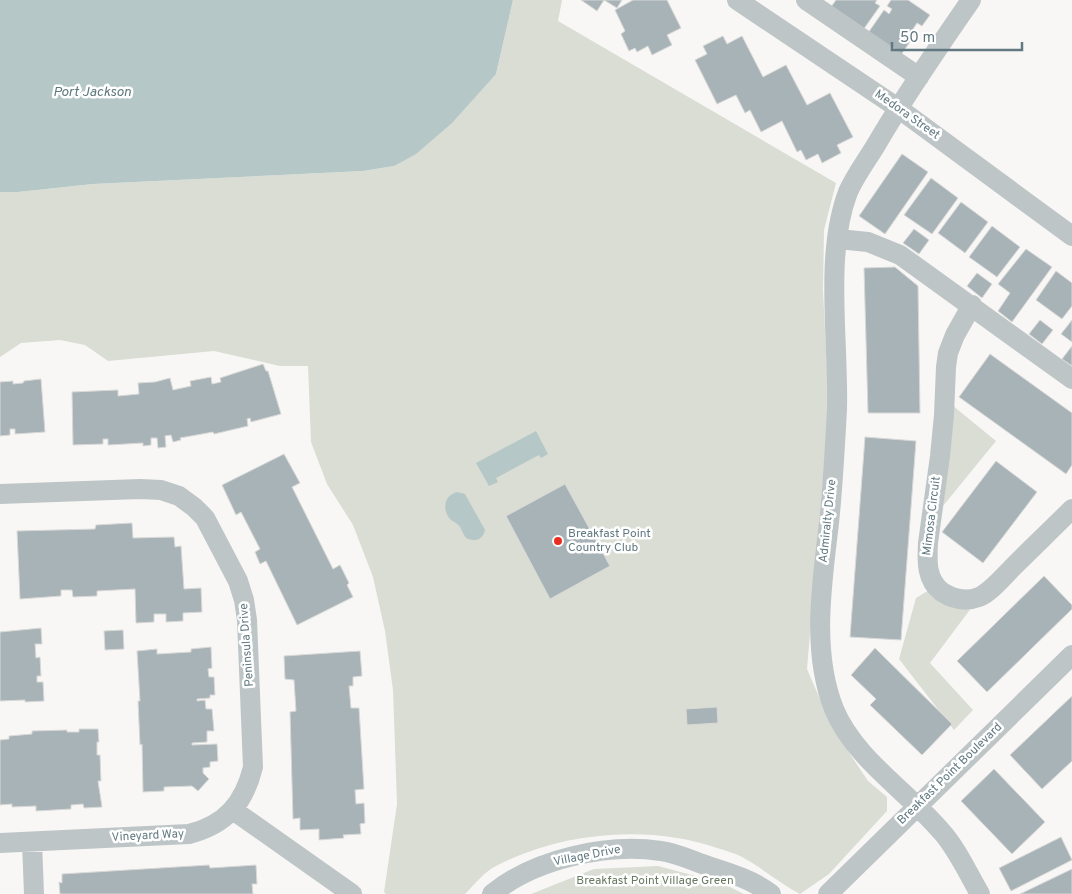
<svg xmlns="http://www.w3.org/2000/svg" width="1072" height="894" font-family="Overpass,sans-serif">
  <rect width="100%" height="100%" fill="#f8f7f5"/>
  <path fill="#d9ddd4" d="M 513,0 L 562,0 L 558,21 L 836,183 L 824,230 L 823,291 L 829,408 L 807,669 L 832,727 L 868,781 L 887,797 L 887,811 L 829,874 L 800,894 C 780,883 762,868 742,857 C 735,853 726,851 717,848 C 649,824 560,832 496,866 C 484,872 474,885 465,894 L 386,894 L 384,892 L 397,804 L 393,690 L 385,631 L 373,577 L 353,525 L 327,484 L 311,442 L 308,366 L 280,366 L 214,351 L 108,361 L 85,345 L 60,340 L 21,343 L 0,357 L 0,192 L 18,192 L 93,184 L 363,171 L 394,166 L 496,74 Z
    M 952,405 L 996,441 L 943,506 Z
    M 929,590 L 972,607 L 930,663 L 973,710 L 954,730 L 899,659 L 916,598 Z
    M 658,866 L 722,883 L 744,894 L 531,894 L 594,869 Z"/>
  <path fill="#b6c7c8" d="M 0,0 L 513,0 L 496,74 L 452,123 L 416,154 L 394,166 L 363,171 L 93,184 L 18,192 L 0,192 Z
    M 536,431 L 548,454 L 541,458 L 539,455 L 496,478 L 498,482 L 489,486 L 476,463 Z
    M 457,492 L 465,494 L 485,530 C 482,541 475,542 466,538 C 463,534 462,530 460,527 C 458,523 453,522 450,519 C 442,510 444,495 457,492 Z"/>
  <path fill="#a7b3b7" stroke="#d9d9d7" d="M 581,0 L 604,0 L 597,11 Z
    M 604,0 L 622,0 L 617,8 Z
    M 633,0 L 667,0 L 681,28 L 667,35 L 672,45 L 652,55 L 648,46 L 637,52 L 635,48 L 629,51 L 621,34 L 625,31 L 615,10 Z
    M 836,0 L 877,0 L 875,3 L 880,6 L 863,30 L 831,7 Z
    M 891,0 L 908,0 L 930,15 L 922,26 L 917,23 L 913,29 L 917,32 L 900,56 L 868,33 L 884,10 L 889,14 L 892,9 L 887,6 Z
    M 723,36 L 727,44 L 742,36 L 763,77 L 786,65 L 807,105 L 830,93 L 853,137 L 837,145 L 841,153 L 822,163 L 818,154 L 806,160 L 801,150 L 797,152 L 782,121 L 761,132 L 750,110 L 745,113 L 736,95 L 717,104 L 695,60 L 707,54 L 703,46 Z
    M 902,154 L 928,172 L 885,234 L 859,216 Z
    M 931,178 L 958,198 L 932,234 L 904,215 Z
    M 961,202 L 988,222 L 965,253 L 938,233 Z
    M 992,226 L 1020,247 L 997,277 L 969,257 Z
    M 914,229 L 929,240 L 919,254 L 903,243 Z
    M 1026,249 L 1052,267 L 1012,322 L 998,311 L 1010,293 L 998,284 Z
    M 895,267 L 918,286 L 920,413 L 868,413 L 864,268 Z
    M 1056,271 L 1072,283 L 1072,306 L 1062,319 L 1036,300 Z
    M 977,273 L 992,284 L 982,298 L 967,286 Z
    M 1040,320 L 1053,330 L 1042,344 L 1029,334 Z
    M 1072,320 L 1072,342 L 1061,334 Z
    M 1072,346 L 1072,366 L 1062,359 Z
    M 990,354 L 1072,413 L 1072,465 L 1066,474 L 959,397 Z
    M 263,364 L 266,371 L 268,371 L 281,414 L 251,422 L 250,418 L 247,419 L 248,426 L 214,434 L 213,432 L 180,438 L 181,440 L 173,442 L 171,435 L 165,436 L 166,447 L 158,448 L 157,438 L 151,438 L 151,445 L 143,446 L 143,443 L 108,445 L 108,439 L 103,439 L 103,444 L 73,445 L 72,392 L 118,390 L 118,396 L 139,394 L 138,383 L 155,382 L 170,378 L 173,390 L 191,386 L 190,381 L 211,377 L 212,384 L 221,382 L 220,378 Z
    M 41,379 L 45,432 L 15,434 L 15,429 L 10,429 L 10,435 L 0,436 L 0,382 L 13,381 L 13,384 L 23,383 L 24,381 Z
    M 865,437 L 916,441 L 901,640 L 850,637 Z
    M 284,454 L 300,483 L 292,487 L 333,569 L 340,565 L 349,583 L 347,585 L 353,597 L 297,625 L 266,561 L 260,564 L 255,552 L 260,549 L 241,512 L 236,515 L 222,485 Z
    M 996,461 L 1037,492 L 983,563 L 942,532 Z
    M 565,484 L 610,566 L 550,599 L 506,516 Z
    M 132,523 L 133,538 L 174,537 L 175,547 L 181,546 L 184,589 L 201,588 L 202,612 L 183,613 L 183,621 L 166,622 L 166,614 L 154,614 L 154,622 L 136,623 L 135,589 L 97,591 L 97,596 L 73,597 L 72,590 L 61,590 L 61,596 L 20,599 L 17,531 L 95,529 L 96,525 Z
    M 1044,576 L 1072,605 L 1072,609 L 987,692 L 957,661 Z
    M 41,628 L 42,644 L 35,644 L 36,658 L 40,657 L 41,676 L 37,676 L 37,682 L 43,682 L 44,701 L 25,702 L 25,700 L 0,701 L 0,632 Z
    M 123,630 L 124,649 L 105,650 L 104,631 Z
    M 211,647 L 212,668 L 208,669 L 209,677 L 214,677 L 215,695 L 210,695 L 210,698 L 197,699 L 197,701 L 205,700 L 206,709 L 212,709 L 214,731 L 207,731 L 207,742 L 192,743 L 192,745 L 217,744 L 218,761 L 210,762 L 210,767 L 203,768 L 203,773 L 209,779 L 198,791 L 192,786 L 164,787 L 164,791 L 143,792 L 142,744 L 140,745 L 138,701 L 140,701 L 137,651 L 157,649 L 157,654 L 191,652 L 191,649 Z
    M 875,648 L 952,724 L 922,755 L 870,705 L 876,699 L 851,675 Z
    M 360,651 L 362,676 L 353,677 L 353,686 L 349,686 L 351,708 L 359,708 L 364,789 L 355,790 L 356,804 L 364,803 L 365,823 L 360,824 L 361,834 L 343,835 L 344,838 L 319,840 L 319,829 L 300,830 L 300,818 L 293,819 L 290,712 L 296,711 L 294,680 L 285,679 L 284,656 Z
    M 1072,696 L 1072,761 L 1042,789 L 1010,755 Z
    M 717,707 L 718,723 L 687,725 L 686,709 Z
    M 79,729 L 98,729 L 99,742 L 97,742 L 97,755 L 100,755 L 101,781 L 98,781 L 102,807 L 84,808 L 83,804 L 71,805 L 71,809 L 36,811 L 36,806 L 12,807 L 12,804 L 0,805 L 0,740 L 9,739 L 9,736 L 32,734 L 32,731 L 67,730 L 67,732 L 79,732 Z
    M 994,769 L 1045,822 L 1012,854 L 961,801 Z
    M 1061,837 L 1072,860 L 1011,891 L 999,868 Z
    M 209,865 L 210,868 L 256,865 L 257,884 L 252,884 L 253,894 L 60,894 L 59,882 L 62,883 L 62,874 Z
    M 1072,869 L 1072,894 L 1020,894 Z"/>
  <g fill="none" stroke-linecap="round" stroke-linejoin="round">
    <path stroke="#bec5c7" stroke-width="20" d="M 737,0 L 898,108 L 1072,236
      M 806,0 L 919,77
      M 971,0 C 938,48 905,95 876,145 C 867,160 855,176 848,192 C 824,255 839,342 837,409 C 835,447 833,485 829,523 C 822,583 811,651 834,709 C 854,758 907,791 941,831 C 956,847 969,875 980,894
      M 838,239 L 868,242 L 900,255 L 1072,379
      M 972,305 L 955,335 L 948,353 L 946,367 L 944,415 L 940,456 L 928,543 C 927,561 926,580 942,592 C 953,599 966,602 979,597 C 991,592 1005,575 1014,566 C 1033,547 1053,528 1072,509
      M 0,494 L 140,489 L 161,490 L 179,496 L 194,507 L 205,518 L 238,581 L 244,600 L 247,620 L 253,767 C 244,804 225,825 189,834 L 0,843
      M 233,810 L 352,894
      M 32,842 L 34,894
      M 492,894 C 534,859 607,843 661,851 C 677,853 693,861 708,866 C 730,873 753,880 771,894
      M 828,894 L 1072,655"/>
  </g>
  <circle fill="#ea2d23" stroke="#fff" stroke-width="2" cx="558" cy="541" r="5"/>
  <g text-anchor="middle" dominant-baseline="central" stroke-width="5" stroke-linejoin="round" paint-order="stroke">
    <g font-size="12" fill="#627981" stroke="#fff">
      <text transform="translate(907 115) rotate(35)">Medora Street</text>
      <text transform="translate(932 516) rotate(-83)">Mimosa Circuit</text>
      <text transform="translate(828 521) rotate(-84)">Admiralty Drive</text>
      <text transform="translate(247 645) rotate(-94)">Peninsula Drive</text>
      <text transform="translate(950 774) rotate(-44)">Breakfast Point Boulevard</text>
      <text transform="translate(148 836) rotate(-3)">Vineyard Way</text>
      <text transform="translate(587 856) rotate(-11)">Village Drive</text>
    </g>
    <g font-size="12" fill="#627981" stroke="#fff" text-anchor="start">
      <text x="568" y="534">Breakfast Point<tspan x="568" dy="14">Country Club</tspan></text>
    </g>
    <g font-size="12" fill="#697961" stroke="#fff">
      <text x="655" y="881">Breakfast Point Village Green</text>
    </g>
    <g font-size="14" font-style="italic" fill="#5d787c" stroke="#fff">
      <text x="92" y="92">Port Jackson</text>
    </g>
  </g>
  <path d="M892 42v8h130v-8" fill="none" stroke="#627981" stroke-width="2.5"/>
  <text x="900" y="42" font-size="15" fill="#627981" stroke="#ffffff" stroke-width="4" paint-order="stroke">50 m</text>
</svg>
